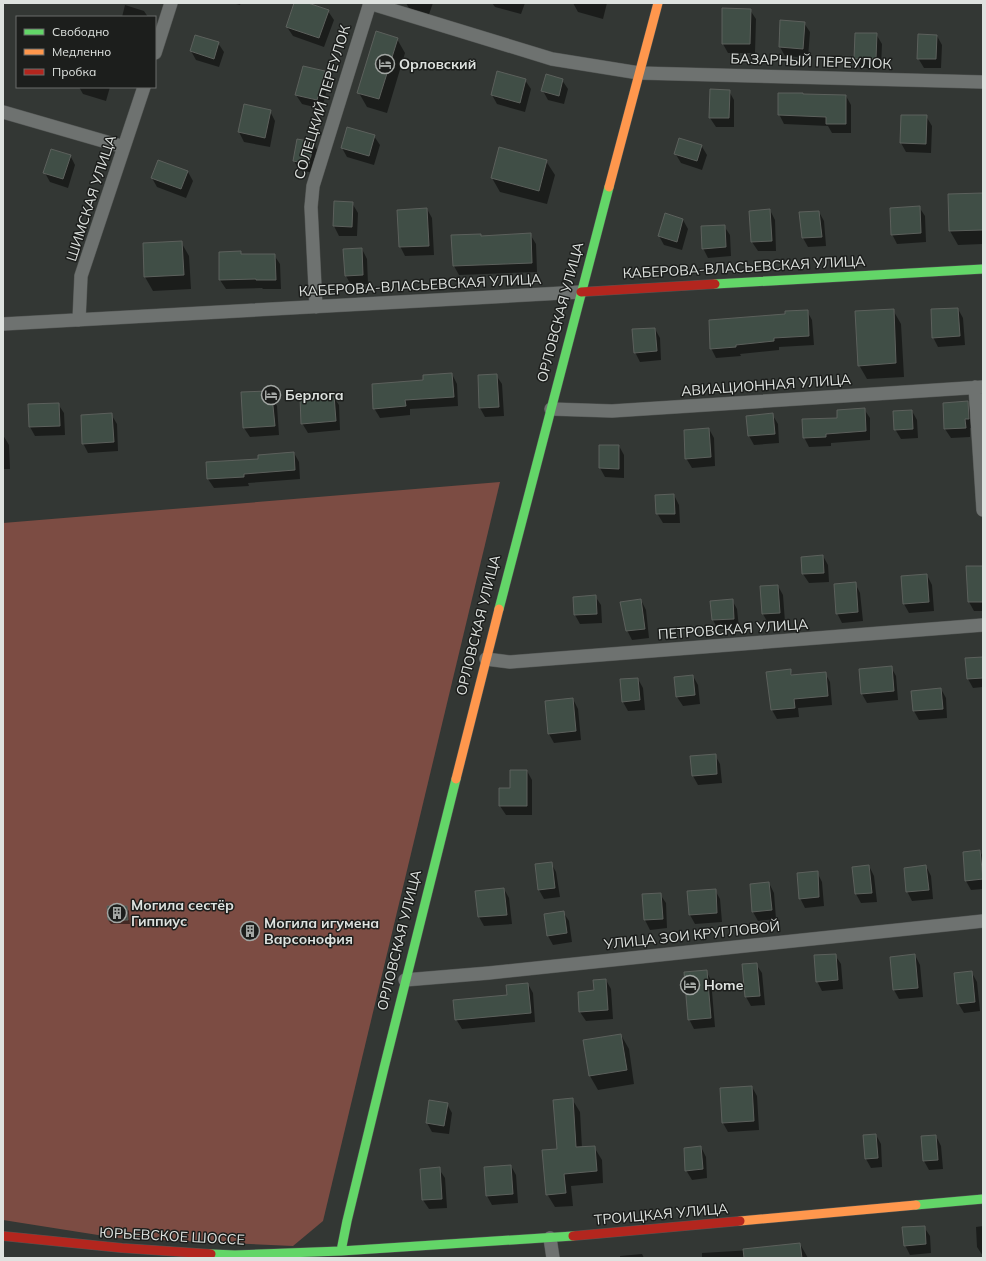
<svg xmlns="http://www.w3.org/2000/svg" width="986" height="1261" font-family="Mulish,sans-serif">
  <rect width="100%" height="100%" fill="#333734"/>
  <path fill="#7c4c43" d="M 500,482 L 323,1221 L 293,1246 L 117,1238 L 3,1220 L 3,523 Z"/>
  <path fill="#0007" d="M 232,3 L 241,3 L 240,5 Z
    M 295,3 L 305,3 L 328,11 L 334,20 L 324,47 L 293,36 L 287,27 Z
    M 406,3 L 433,3 L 428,17 L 411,12 Z
    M 492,3 L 525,3 L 521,14 L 495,7 Z
    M 573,3 L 607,3 L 603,19 L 578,12 Z
    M 125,5 L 144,11 L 148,17 L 122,17 Z
    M 750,10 L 756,19 L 755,53 L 728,53 L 723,44 Z
    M 804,23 L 810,32 L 808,58 L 785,56 L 780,47 Z
    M 876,34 L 882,44 L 881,68 L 860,68 L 855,59 Z
    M 937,36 L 942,45 L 941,68 L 924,68 L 918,58 Z
    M 397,39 L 405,53 L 387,113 L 367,107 L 359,93 Z
    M 218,43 L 224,52 L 219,67 L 196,60 L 191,51 Z
    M 324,72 L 329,81 L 322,109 L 302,104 L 296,95 Z
    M 525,80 L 531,89 L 525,112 L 497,104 L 492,95 Z
    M 562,80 L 568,89 L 564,104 L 548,100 L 543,91 Z
    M 79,87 L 110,87 L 106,101 L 83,94 Z
    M 729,91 L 734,100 L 734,127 L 716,127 L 710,118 Z
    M 846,96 L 851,105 L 851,133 L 832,133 L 828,126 L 784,124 L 779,114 Z
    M 245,106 L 270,111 L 275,121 L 270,147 L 244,142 L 239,132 Z
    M 926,116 L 932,126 L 931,153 L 906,152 L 901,143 Z
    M 374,136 L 380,145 L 374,165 L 347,157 L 342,148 Z
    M 313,143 L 319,153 L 314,173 L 299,170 L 294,161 Z
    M 701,145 L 707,155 L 702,170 L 681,163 L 675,153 Z
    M 70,155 L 75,165 L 68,188 L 50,182 L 45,173 Z
    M 546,161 L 555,175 L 547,204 L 500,192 L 492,178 Z
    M 188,172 L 193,181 L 186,198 L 157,187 L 152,178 Z
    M 949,195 L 983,195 L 983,244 L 958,245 L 950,231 Z
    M 335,202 L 352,203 L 358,213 L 357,236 L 339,236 L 334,226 Z
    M 919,207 L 925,216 L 926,242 L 897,244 L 892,234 Z
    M 427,209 L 432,218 L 434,255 L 405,256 L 400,246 Z
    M 770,210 L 775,220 L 776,251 L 758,251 L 752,242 Z
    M 819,212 L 824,221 L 826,246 L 808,247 L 803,238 Z
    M 683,220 L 688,229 L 682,250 L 664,245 L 659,236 Z
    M 724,226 L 730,235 L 731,256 L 708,258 L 703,248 Z
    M 530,234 L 536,244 L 537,272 L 459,275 L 454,266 L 481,237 Z
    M 181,242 L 189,256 L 191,289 L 153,291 L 145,277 Z
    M 362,249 L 367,259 L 368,284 L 351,285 L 346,276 Z
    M 240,252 L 242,255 L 274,255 L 280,264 L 281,289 L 263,289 L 262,288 L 226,289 L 220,280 Z
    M 958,309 L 963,318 L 965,345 L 938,347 L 933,337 Z
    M 893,310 L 901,324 L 904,377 L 867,379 L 859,365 Z
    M 807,311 L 812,320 L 814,345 L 779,347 L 779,350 L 740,354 L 741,356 L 716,358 L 711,348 L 786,315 Z
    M 655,329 L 660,338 L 661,360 L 640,362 L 635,352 Z
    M 452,374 L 457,384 L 458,406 L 410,409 L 410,415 L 380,418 L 374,408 Z
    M 496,375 L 502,384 L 504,416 L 485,417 L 480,408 Z
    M 242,393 L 272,396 L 277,406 L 279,435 L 250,437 L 244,428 Z
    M 333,396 L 339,405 L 340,430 L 308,433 L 302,423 Z
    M 967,402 L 973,412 L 974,428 L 970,428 L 970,437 L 951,438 L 945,429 Z
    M 58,404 L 64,413 L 65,435 L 35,436 L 30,427 L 29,405 Z
    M 864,409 L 870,418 L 870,440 L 831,443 L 831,446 L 809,447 L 804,437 L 838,418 Z
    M 912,411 L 917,420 L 918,438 L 901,439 L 895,429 Z
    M 111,414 L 117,424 L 118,451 L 88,453 L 83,443 Z
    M 772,414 L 778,424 L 779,443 L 754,445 L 749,436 Z
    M 709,429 L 714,438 L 715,466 L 692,468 L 686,458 Z
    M 3,435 L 9,445 L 10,469 L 3,469 Z
    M 619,446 L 624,455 L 624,478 L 605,477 L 600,468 Z
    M 294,453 L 299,462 L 300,479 L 248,483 L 249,486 L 214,488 L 208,479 L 259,460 Z
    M 674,495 L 679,505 L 680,523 L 663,523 L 657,513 Z
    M 823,556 L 828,565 L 829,582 L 809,583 L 803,574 Z
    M 983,568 L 983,611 L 974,611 L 969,602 Z
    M 927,575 L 932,585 L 934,611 L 909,613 L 904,604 Z
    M 855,583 L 860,593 L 863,621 L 842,623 L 837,613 Z
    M 778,586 L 783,595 L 785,622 L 768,623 L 763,614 Z
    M 595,596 L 601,605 L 602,623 L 580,624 L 575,615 Z
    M 641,600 L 646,610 L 649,638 L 632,640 L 627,630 Z
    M 732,600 L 737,609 L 739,628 L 718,629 L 713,620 Z
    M 983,658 L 983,687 L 973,688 L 968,679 Z
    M 891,667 L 896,676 L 898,700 L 867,703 L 862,694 Z
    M 790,670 L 793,676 L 825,673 L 830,682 L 832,705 L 798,708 L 799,717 L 777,719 L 772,710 Z
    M 693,676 L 698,685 L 700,704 L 683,706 L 677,697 Z
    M 638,679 L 643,688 L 645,710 L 628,711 L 623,702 Z
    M 941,689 L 946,698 L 947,718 L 919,720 L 914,711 L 912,692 Z
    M 573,699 L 578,709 L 581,740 L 554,743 L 549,734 Z
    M 715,755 L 720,764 L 722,783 L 698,785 L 693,776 Z
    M 527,771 L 532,780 L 532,815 L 506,815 L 500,806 L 511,789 Z
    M 980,851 L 983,857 L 983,889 L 971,890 L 966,881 L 964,853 Z
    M 551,863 L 556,872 L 560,897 L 544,899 L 539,890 Z
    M 869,866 L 874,876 L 877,902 L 861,903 L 856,894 L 854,868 Z
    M 926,866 L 931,876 L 933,899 L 912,901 L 907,891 Z
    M 817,872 L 822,882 L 824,906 L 805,908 L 800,898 Z
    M 769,883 L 774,893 L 776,919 L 758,921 L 753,912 Z
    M 504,889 L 509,898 L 512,924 L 484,926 L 479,917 L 476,892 Z
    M 715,890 L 720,899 L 722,922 L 695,924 L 690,915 Z
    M 660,894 L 666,903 L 667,928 L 650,930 L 645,920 L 643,895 Z
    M 126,907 L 129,911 L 130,924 L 111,924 L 108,920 Z
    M 563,912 L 569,921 L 572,942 L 553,945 L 548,936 Z
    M 835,955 L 841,964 L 843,989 L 822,991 L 817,981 Z
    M 915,955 L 920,965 L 923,997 L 899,999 L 894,990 Z
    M 756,964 L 762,973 L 765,1005 L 751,1006 L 746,997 L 743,965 Z
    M 706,971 L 711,980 L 715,1027 L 694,1029 L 689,1019 Z
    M 972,973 L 977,982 L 980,1011 L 964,1013 L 958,1003 Z
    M 606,980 L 611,989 L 613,1019 L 586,1021 L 580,1012 L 579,993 L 595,991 Z
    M 528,984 L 533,993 L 535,1022 L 462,1029 L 456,1019 L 508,996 Z
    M 621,1035 L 629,1049 L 634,1084 L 598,1090 L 590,1076 Z
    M 752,1087 L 757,1096 L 759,1130 L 728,1132 L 723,1123 Z
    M 572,1099 L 580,1112 L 582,1148 L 594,1147 L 602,1160 L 603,1183 L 571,1186 L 573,1206 L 555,1207 L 547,1194 Z
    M 430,1102 L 447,1104 L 452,1113 L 449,1134 L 432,1132 L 427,1123 Z
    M 876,1135 L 881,1144 L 882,1167 L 871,1168 L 866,1159 Z
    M 936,1136 L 941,1146 L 943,1169 L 929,1170 L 924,1161 L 922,1137 Z
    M 701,1147 L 706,1157 L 707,1178 L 692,1180 L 686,1170 Z
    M 511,1166 L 516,1175 L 518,1203 L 492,1205 L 487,1196 Z
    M 439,1169 L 445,1178 L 447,1208 L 429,1209 L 423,1200 L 421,1170 Z
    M 983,1226 L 983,1256 L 977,1247 L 976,1227 Z
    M 924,1227 L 930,1236 L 931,1253 L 910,1255 L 905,1245 Z
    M 800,1244 L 808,1258 L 702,1258 L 702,1253 L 752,1250 Z
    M 642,1254 L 644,1258 L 620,1258 L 620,1256 Z"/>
  <path fill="#404e46" stroke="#5c605c" d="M 294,3 L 308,3 L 329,10 L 319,38 L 286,27 Z
    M 722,8 L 751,9 L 750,44 L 722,44 Z
    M 780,20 L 805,22 L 803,49 L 779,47 Z
    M 376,31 L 398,38 L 379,99 L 357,93 Z
    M 855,33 L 877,33 L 876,59 L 854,59 Z
    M 918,34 L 937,35 L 936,59 L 917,59 Z
    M 195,35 L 219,42 L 214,59 L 190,51 Z
    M 303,66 L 325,71 L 317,100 L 295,95 Z
    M 497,71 L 526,79 L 520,103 L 491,95 Z
    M 546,74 L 563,79 L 559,96 L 541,91 Z
    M 710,89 L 730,90 L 729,118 L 709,118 Z
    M 778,93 L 803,93 L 803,94 L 846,95 L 846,124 L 826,124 L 826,117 L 778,115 Z
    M 244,104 L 271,110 L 265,138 L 238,132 Z
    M 901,115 L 927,115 L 926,144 L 900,143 Z
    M 347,127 L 375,135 L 369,156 L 341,148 Z
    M 679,138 L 702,145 L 697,161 L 674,154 Z
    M 297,139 L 314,142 L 309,164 L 293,161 Z
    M 499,147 L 547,160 L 539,191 L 491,178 Z
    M 51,149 L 71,155 L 63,179 L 43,173 Z
    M 158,160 L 188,171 L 181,189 L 151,178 Z
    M 983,193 L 983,230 L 949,231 L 948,194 Z
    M 334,201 L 353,202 L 352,227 L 333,226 Z
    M 920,206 L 921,233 L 891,235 L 890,208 Z
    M 427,208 L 429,246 L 399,247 L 397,210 Z
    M 770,209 L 772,241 L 751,242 L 749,211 Z
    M 819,211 L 822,237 L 802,238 L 799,212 Z
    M 665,213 L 683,219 L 677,242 L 658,236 Z
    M 725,225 L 726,247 L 702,249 L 701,226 Z
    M 531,233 L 532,263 L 453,266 L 451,235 L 481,234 L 481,236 Z
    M 182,241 L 184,275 L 144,277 L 143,243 Z
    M 362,248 L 363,275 L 345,276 L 343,249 Z
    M 241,251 L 241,254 L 275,254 L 276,280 L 256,280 L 256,279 L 219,280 L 219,252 Z
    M 958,308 L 960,336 L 932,338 L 931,309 Z
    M 894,309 L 896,363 L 858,366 L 855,311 Z
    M 808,310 L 809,336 L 774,338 L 774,341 L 736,345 L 736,347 L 710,349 L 709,320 L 785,314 L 785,311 Z
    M 655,328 L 657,351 L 634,353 L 632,329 Z
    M 452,373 L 454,397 L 405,400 L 406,406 L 373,409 L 372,384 L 423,380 L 423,375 Z
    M 497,374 L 499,407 L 479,408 L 478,375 Z
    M 268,391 L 272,396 L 275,426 L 243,428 L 241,392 Z
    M 334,395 L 336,421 L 301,424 L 300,397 Z
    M 968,401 L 969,419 L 965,419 L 966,428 L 944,429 L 943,403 Z
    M 59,403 L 60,426 L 29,427 L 28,404 Z
    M 865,408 L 866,431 L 826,434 L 826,437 L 803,438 L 802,419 L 837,418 L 837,410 Z
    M 912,410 L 913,429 L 894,430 L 893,411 Z
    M 112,413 L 114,442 L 82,444 L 81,415 Z
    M 773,413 L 775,434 L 748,436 L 746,416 Z
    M 709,428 L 711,457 L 685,459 L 684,430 Z
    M 599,445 L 619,445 L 619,469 L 599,468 Z
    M 294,452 L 295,470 L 244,474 L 244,477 L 207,479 L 206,462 L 258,459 L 258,455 Z
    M 674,494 L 675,514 L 656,514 L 655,495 Z
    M 823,555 L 824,573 L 802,574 L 801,557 Z
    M 966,566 L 983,566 L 983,602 L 968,602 Z
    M 927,574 L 929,602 L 903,604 L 901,576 Z
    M 856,582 L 858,612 L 836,614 L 834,584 Z
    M 778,585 L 780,613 L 762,614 L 760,586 Z
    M 596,595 L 597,614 L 574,615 L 573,597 Z
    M 641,599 L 645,629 L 626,631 L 620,602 Z
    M 733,599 L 734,619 L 712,620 L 710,601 Z
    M 983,657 L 983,678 L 967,679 L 965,658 Z
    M 892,666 L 894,691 L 861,694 L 859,669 Z
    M 791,669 L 791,675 L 826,672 L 828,696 L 794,699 L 795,708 L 771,710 L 766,672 Z
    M 693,675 L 695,695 L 676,697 L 674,677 Z
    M 638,678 L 640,700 L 622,702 L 620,679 Z
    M 941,688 L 943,709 L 913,711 L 911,691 Z
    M 573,698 L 576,731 L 548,734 L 545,701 Z
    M 716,754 L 717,774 L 692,776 L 690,756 Z
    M 510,770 L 527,770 L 527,806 L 499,806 L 499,788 L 510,788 Z
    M 980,850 L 983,879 L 965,881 L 963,852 Z
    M 552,862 L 555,888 L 538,890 L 535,864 Z
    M 869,865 L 872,893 L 855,894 L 852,867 Z
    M 926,865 L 929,890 L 906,892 L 904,868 Z
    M 818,871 L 819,897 L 799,899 L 797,873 Z
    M 769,882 L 772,910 L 752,912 L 750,884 Z
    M 504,888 L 507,915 L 478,917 L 475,891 Z
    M 716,889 L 717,913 L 689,915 L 687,891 Z
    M 661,893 L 663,919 L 644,920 L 642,894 Z
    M 107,906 L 127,906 L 128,920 L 108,920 Z
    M 564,911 L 567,933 L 547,936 L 544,914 Z
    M 836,954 L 838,980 L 816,982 L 814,955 Z
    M 915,954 L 918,988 L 893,990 L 890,957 Z
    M 757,963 L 760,996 L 745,997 L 742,964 Z
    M 707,970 L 711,1018 L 688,1020 L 684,972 Z
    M 972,971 L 975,1002 L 957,1004 L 954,973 Z
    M 606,979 L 608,1010 L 579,1012 L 578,992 L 594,990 L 593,980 Z
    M 528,983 L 531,1013 L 455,1020 L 453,1000 L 507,995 L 506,985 Z
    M 621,1034 L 627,1070 L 589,1076 L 583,1040 Z
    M 752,1086 L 754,1121 L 722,1123 L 720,1088 Z
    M 573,1098 L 576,1147 L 595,1146 L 597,1171 L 564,1174 L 566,1193 L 546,1195 L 542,1150 L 557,1149 L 553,1100 Z
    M 429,1100 L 448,1103 L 444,1126 L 426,1123 Z
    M 876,1134 L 878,1158 L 865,1159 L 863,1135 Z
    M 936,1135 L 938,1160 L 923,1161 L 921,1136 Z
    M 701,1146 L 703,1169 L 685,1171 L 684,1148 Z
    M 511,1165 L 513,1194 L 486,1196 L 484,1167 Z
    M 440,1167 L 442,1199 L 422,1200 L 420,1169 Z
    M 925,1226 L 926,1244 L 904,1246 L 902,1227 Z
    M 800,1243 L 802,1258 L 744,1258 L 743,1249 Z"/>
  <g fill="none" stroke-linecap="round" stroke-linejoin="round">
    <g stroke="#525553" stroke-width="14">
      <path id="street" d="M 369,3 L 552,59 L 639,73 L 983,82
        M 155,53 L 171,3
        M 3,112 L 124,147
        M 316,307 L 311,207 L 313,186 L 370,3
        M 79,320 L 81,276 L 144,87
        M 3,324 L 581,292
        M 975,387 L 983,510
        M 551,409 L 612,411 L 983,387
        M 486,659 L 510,662 L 983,625
        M 405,980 L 489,973 L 983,921
        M 550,1238 L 553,1258"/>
    </g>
    <g stroke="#525553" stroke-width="10">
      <path id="fast" d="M 715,284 L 983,269
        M 499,609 L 609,187
        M 916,1205 L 983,1199
        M 341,1251 L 347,1221 L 384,1068 L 456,779
        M 211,1254 L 235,1255 L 341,1251 L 573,1236"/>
    </g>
    <g stroke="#525553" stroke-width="10">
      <path id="slow" d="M 609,187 L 658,3
        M 456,779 L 499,609
        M 740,1221 L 916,1205"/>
    </g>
    <g stroke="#525553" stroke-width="10">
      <path id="jam" d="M 581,292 L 715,284
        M 3,1236 L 122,1248 L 211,1254
        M 573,1236 L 740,1221"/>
    </g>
    <use href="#street" stroke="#6e7270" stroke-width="13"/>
    <use href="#fast" stroke="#63d668" stroke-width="9"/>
    <use href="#slow" stroke="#ff974d" stroke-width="9"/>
    <use href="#jam" stroke="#b3261e" stroke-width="9"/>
  </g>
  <defs>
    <g id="hotel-ring" transform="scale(1)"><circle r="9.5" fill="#1c1e1c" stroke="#a2a6a3" stroke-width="1.5"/><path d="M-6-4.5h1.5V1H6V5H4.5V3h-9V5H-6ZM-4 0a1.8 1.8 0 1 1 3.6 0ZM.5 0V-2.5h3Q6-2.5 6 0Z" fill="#a2a6a3"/></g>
    <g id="building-ring" transform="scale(1)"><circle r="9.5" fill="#1c1e1c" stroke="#a2a6a3" stroke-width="1.5"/><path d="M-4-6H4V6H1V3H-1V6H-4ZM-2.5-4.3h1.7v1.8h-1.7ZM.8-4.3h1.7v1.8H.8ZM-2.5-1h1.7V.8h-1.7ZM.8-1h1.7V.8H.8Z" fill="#a2a6a3"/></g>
  </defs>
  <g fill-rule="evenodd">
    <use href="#hotel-ring" x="385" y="64"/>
    <use href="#hotel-ring" x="271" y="395"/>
    <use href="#building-ring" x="117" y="913"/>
    <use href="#building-ring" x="250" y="931"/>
    <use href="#hotel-ring" x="690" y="985"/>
  </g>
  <g text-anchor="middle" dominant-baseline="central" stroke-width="3" stroke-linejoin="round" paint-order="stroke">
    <g font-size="14" fill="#dee2df" stroke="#1c1e1c">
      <text transform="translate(811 61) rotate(2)">БАЗАРНЫЙ ПЕРЕУЛОК</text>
      <text transform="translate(322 102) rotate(-73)">СОЛЕЦКИЙ ПЕРЕУЛОК</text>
      <text transform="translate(91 198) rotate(-72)">ШИМСКАЯ УЛИЦА</text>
      <text transform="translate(744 267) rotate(-3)">КАБЕРОВА-ВЛАСЬЕВСКАЯ УЛИЦА</text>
      <text transform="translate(420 285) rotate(-3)">КАБЕРОВА-ВЛАСЬЕВСКАЯ УЛИЦА</text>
      <text transform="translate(560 312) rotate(-75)">ОРЛОВСКАЯ УЛИЦА</text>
      <text transform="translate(766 385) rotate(-4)">АВИАЦИОННАЯ УЛИЦА</text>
      <text transform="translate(478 625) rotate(-76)">ОРЛОВСКАЯ УЛИЦА</text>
      <text transform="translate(733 629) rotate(-4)">ПЕТРОВСКАЯ УЛИЦА</text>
      <text transform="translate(692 935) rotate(-6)">УЛИЦА ЗОИ КРУГЛОВОЙ</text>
      <text transform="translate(399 940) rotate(-76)">ОРЛОВСКАЯ УЛИЦА</text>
      <text transform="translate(661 1214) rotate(-5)">ТРОИЦКАЯ УЛИЦА</text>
      <text transform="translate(172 1236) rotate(3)">ЮРЬЕВСКОЕ ШОССЕ</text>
    </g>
    <g font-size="14" font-weight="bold" fill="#dee2df" stroke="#1c1e1c" text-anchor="start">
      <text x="399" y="64">Орловский</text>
      <text x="285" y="395">Берлога</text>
      <text x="131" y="905">Могила сестёр<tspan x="131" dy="16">Гиппиус</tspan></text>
      <text x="264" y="923">Могила игумена<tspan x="264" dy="16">Варсонофия</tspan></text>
      <text x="704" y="985">Home</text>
    </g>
  </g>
  <rect width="986" height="1261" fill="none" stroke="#dee2df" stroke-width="8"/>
  <rect x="16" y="16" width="140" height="72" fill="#1c1e1c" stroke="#6a6c6a"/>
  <rect x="24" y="29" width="20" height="6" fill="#63d668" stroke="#6a6c6a"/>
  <text x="52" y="36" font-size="12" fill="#dee2df">Свободно</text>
  <rect x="24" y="49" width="20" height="6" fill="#ff974d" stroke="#6a6c6a"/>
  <text x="52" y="56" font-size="12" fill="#dee2df">Медленно</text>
  <rect x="24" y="69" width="20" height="6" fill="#b3261e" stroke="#6a6c6a"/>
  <text x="52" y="76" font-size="12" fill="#dee2df">Пробка</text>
</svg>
